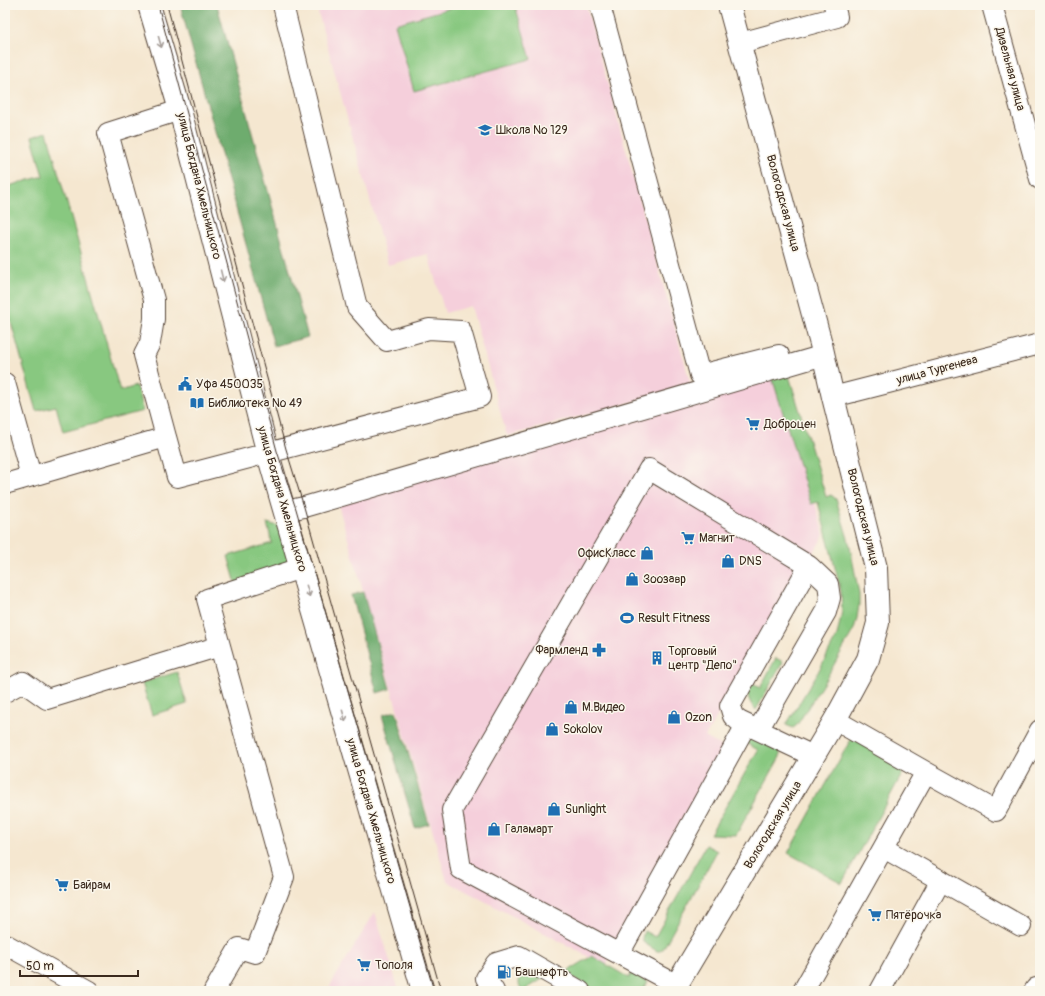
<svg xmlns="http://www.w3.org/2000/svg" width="1045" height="996" font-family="Pangolin,sans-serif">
  <rect width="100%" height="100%" fill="#fbf7ec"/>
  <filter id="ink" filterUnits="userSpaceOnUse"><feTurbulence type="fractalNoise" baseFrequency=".025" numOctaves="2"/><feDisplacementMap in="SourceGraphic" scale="8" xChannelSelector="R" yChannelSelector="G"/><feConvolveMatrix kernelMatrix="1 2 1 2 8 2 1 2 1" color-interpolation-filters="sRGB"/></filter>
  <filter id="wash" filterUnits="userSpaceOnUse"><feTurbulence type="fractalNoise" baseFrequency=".012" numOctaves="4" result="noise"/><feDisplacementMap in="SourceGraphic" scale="16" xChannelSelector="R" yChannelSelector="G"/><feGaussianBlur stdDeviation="0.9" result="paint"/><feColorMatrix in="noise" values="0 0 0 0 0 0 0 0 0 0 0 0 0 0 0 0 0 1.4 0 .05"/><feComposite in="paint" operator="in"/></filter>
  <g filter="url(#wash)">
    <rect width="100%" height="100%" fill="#f5e7d0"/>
    <path fill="#f5cfdb" d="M 316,5 L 586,5 L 691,386 L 507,436 L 471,306 L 445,313 L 428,254 L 388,265 Z
      M 778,374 L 824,535 L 705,737 L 726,749 L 606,966 L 447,881 L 337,501 Z
      M 375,912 L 399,991 L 327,991 Z"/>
    <path fill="#88c880" stroke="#62794f" d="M 461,5 L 515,5 L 531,59 L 414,91 L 395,24 Z
      M 47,132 L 120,391 L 136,386 L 143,411 L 63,432 L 56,406 L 36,411 L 5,301 L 5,187 L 43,176 L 32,137 Z
      M 787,369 L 826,497 L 831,495 L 836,499 L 849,542 L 859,594 L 859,605 L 857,618 L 854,629 L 826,679 L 797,725 L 793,728 L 786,725 L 817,674 L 837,636 L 842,611 L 841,591 L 818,502 L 811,504 L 771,374 Z
      M 267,523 L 282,527 L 291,562 L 236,584 L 228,556 L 272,543 Z
      M 776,658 L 783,662 L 756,710 C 750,704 748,698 747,690 L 751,683 L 760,688 Z
      M 177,672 L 187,704 L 152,715 L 142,683 Z
      M 752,734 L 777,748 L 780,751 L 780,757 L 736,835 L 710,834 L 758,750 L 746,743 Z
      M 852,737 L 906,767 L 842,883 L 788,853 Z
      M 706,845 L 717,851 L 663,949 L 660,951 L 657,951 L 644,943 L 642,938 L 644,931 L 655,937 Z
      M 592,956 L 629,978 L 632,972 L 648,982 L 642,991 L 595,991 L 565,973 Z
      M 529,972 L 544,978 L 523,991 C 515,982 520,976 529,972 Z"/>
    <path fill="#6eac6e" stroke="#546b46" d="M 180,5 L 217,5 L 308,337 L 274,346 Z
      M 363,592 L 390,689 L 377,693 L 351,595 Z
      M 396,711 L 429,824 L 415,828 L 382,715 Z"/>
  </g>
  <g filter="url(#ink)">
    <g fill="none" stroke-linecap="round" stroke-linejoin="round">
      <g stroke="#574639" stroke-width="22">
        <path id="minor" d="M 600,5 L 700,375 L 779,355
          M 992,5 L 1040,179
          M 740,43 L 837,17 L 834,5
          M 5,383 L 31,476
          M 833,397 L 1040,344
          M 166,437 L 177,477 L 480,397 L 461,331 L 429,329 L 387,341 L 357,307 L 283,5
          M 5,484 L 166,437 L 144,355 L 150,343 L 154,319 L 154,300 L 108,133 L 180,110
          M 285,511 L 304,507 L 824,355
          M 5,692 L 23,682 L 47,699 L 220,646
          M 758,730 L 826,612 L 830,598 L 828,584 L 809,566
          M 926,772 L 996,811 L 1040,730
          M 884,848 L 1021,926
          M 5,944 L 89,991
          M 619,954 L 746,725
          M 677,985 L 461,869 L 452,810 L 649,469 L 809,566 L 730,706 L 733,716 L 739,721 L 813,756
          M 214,991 L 239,948 L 255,953 L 284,877 L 207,599 L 301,568
          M 494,991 L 486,978 L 496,963 L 519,956 L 580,991
          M 803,991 L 926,772 L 835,720
          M 880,991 L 941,880
          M 1034,991 L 1036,988"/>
      </g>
      <g stroke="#574639" stroke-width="24">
        <path id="major" d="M 149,5 L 180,110 L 268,454 L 423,991
          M 673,991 L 835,720 L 868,659 L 878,623 L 876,568 L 833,397 L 821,344 L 729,5"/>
      </g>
      <use href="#minor" stroke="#fff" stroke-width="20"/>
      <use href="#major" stroke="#fff" stroke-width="22"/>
      <path stroke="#3b2a1e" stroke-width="1" d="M 158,5 L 277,451 L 296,509 L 434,991
        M 167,5 L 286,449 L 304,507 L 441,991"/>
    </g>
    <defs><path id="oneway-shaft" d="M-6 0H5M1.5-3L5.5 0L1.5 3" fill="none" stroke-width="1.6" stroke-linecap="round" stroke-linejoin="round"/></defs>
    <g stroke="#a79f9a">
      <use href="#oneway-shaft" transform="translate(160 42) rotate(74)"/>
      <use href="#oneway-shaft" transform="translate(222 276) rotate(76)"/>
      <use href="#oneway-shaft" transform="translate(308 591) rotate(74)"/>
      <use href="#oneway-shaft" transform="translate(344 716) rotate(74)"/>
    </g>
  </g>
  <defs>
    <g id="school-bare" transform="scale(1.08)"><path d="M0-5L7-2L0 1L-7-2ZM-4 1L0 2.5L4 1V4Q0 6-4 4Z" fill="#1f6fb2" stroke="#fbf7ec" stroke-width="2.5" paint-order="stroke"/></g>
    <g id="civic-bare" transform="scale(1.08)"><path d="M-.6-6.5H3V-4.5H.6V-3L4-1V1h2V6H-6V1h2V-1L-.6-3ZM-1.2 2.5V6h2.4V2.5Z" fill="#1f6fb2" stroke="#fbf7ec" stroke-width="2.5" paint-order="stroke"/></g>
    <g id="library-bare" transform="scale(1.08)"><path d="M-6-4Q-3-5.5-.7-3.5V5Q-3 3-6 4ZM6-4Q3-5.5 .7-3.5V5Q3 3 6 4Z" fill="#1f6fb2" stroke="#fbf7ec" stroke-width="2.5" paint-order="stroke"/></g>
    <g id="supermarket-bare" transform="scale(1.08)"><path d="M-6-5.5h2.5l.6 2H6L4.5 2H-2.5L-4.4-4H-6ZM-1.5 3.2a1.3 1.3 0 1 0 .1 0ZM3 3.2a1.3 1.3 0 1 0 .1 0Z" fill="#1f6fb2" stroke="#fbf7ec" stroke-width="2.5" paint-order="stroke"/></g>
    <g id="shop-bare" transform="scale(1.08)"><path d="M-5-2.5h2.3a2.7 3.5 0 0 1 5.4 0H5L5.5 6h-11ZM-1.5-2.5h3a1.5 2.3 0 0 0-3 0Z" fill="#1f6fb2" stroke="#fbf7ec" stroke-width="2.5" paint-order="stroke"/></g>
    <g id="stadium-bare" transform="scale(1.08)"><path d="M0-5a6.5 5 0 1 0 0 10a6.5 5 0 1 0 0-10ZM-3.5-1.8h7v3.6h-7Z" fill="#1f6fb2" stroke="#fbf7ec" stroke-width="2.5" paint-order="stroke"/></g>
    <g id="pharmacy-bare" transform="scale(1.08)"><path d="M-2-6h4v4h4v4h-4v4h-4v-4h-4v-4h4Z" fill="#1f6fb2" stroke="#fbf7ec" stroke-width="2.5" paint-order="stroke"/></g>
    <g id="building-bare" transform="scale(1.08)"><path d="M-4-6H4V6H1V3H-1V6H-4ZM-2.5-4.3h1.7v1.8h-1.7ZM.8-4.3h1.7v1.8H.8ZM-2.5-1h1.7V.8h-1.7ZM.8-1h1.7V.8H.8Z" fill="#1f6fb2" stroke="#fbf7ec" stroke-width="2.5" paint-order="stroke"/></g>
    <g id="fuel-bare" transform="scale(1.08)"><path d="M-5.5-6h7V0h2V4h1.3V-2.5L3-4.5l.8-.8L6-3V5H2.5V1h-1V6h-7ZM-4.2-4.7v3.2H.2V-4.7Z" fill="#1f6fb2" stroke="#fbf7ec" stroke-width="2.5" paint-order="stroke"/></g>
  </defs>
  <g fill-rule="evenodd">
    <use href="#school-bare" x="485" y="130"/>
    <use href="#civic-bare" x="185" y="384"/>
    <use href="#library-bare" x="197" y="403"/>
    <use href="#supermarket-bare" x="753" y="424"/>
    <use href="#supermarket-bare" x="688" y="538"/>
    <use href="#shop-bare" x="647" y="553"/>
    <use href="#shop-bare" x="728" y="561"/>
    <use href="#shop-bare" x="632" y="579"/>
    <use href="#stadium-bare" x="627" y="618"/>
    <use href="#pharmacy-bare" x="599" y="650"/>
    <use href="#building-bare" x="657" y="658"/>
    <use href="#shop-bare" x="571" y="707"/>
    <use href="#shop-bare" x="674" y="717"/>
    <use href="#shop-bare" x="552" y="729"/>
    <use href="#shop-bare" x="554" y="809"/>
    <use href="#shop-bare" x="494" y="829"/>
    <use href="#supermarket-bare" x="62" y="885"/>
    <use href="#supermarket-bare" x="875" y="915"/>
    <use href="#supermarket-bare" x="364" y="965"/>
    <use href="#fuel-bare" x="504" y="972"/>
  </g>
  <g text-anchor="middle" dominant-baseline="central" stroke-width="3" stroke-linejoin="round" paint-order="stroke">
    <g font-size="12" fill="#3b2a1e" stroke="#fbf7ec">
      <text transform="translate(1010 69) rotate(75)">Дизельная улица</text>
      <text transform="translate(199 186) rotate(76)">улица Богдана Хмельницкого</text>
      <text transform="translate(783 203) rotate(75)">Вологодская улица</text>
      <text transform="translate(937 370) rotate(-15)">улица Тургенева</text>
      <text transform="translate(282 499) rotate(74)">улица Богдана Хмельницкого</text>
      <text transform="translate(863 517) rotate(76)">Вологодская улица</text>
      <text transform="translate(371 811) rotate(74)">улица Богдана Хмельницкого</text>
      <text transform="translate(773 825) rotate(-59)">Вологодская улица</text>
    </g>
    <g font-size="12" fill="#3b2a1e" stroke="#fbf7ec" text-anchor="start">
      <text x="496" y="130">Школа № 129</text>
      <text x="196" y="384">Уфа 450035</text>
      <text x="208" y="403">Библиотека № 49</text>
      <text x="764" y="424">Доброцен</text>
      <text x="699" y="538">Магнит</text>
      <text x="636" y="553" text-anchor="end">ОфисКласс</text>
      <text x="739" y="561">DNS</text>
      <text x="643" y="579">Зоозавр</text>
      <text x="638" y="618">Result Fitness</text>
      <text x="588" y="650" text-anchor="end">Фармленд</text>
      <text x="668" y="651">Торговый<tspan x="668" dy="14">центр "Депо"</tspan></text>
      <text x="582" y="707">М.Видео</text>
      <text x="685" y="717">Ozon</text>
      <text x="563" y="729">Sokolov</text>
      <text x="565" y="809">Sunlight</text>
      <text x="505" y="829">Галамарт</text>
      <text x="73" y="885">Байрам</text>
      <text x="886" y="915">Пятёрочка</text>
      <text x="375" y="965">Тополя</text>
      <text x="515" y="972">Башнефть</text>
    </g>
  </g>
  <rect width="1045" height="996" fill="none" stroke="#fbf7ec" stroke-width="20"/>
  <path d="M20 970v6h118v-6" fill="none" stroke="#3b2a1e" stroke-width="2"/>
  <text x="26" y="970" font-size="12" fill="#3b2a1e" stroke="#fbf7ec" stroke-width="3" paint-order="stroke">50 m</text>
</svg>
